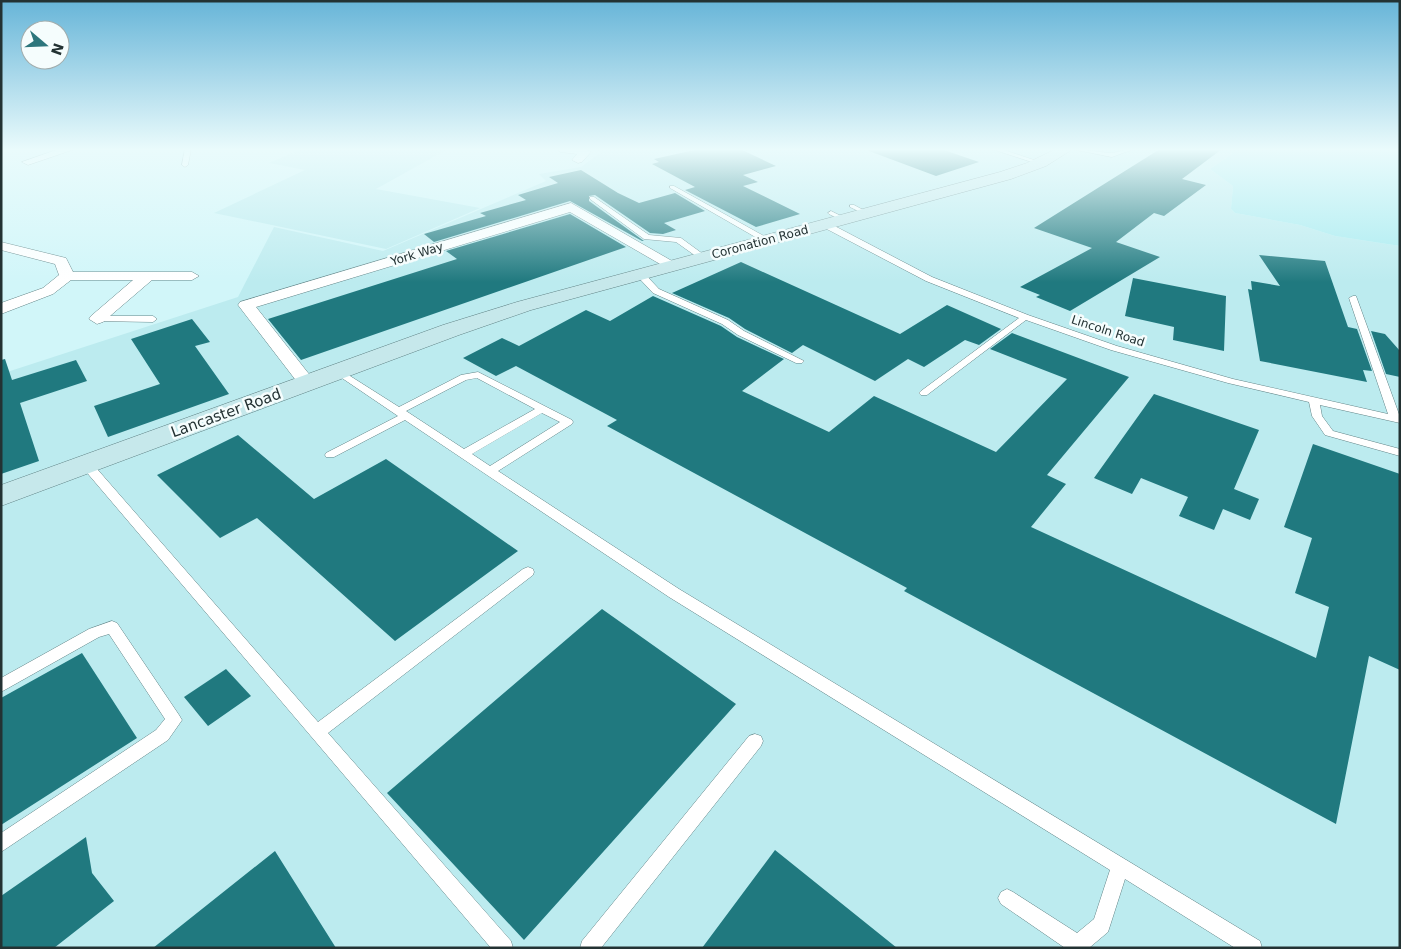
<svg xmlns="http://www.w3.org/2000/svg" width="1401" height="949" font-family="'DejaVu Sans',sans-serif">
  <rect width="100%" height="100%" fill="#d1f6f9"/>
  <path fill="#bcebef" d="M 301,149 L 448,149 L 376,189 L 480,208 L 386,249 L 214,213 L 305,170 L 269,163 Z
    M 598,149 L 1239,149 L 1210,169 L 1233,186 L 1231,209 L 1235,213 L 1300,225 L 1335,236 L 1400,246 L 1400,948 L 1,948 L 1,374 L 238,297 L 274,227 L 383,251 L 546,181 L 539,174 L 581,167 L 601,152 L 595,151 Z"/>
  <path fill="#a8ebf0" d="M 1239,149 L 1400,149 L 1400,246 L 1335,236 L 1300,225 L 1235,213 L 1231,209 L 1233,186 L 1210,169 Z"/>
  <path fill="#20797f" d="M 699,149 L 740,149 L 776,166 L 743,175 L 758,182 L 743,186 L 800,214 L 756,227 L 685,190 L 695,187 L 652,164 L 659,162 L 654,159 Z
    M 869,149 L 941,149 L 979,162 L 936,176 L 869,151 Z
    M 1160,149 L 1222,149 L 1182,179 L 1206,185 L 1164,216 L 1154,213 L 1116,242 L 1160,257 L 1070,311 L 1036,297 L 1040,295 L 1020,287 L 1092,248 L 1034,228 Z
    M 581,170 L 618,193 L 639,203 L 675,193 L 705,211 L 664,223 L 676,230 L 663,234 L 650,233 L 595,195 L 589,196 L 589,201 L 644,241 L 642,241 L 570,201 L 434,242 L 424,234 L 486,216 L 480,213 L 526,200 L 518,195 L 558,183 L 549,177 Z
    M 570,214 L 626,247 L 301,360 L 268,319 L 457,259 L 446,251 Z
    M 1259,255 L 1325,261 L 1348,327 L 1357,329 L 1372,371 L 1363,370 L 1367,382 L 1260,361 L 1248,289 L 1252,290 L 1251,281 L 1280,286 Z
    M 741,262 L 900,334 L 947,305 L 1001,329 L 979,345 L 965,340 L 924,367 L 908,359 L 875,381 L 803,345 L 792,353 L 745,329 L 729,318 L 672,293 Z
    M 1133,278 L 1226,296 L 1224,351 L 1173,340 L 1174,327 L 1125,316 Z
    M 653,296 L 721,326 L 737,337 L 784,359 L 742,391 L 829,432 L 874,396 L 996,452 L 1067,379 L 990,349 L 1012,333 L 1129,377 L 1047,475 L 1066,484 L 1031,527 L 1316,658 L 1329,607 L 1295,593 L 1312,538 L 1284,527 L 1313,444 L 1400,474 L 1400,670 L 1369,656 L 1336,824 L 904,591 L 907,588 L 607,426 L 617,420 L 516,366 L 496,376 L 463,358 L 502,338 L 519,346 L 586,310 L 610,321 Z
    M 192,319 L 210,342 L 195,346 L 229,394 L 108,437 L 94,406 L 160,384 L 131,339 Z
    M 1371,331 L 1385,334 L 1400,351 L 1400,377 L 1386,374 Z
    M 5,359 L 12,380 L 76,360 L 87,381 L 20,403 L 39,461 L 1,474 L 1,360 Z
    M 1154,394 L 1259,430 L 1234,489 L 1259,499 L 1250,520 L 1223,509 L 1214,530 L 1179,516 L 1188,497 L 1141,478 L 1132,494 L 1094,478 Z
    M 238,435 L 314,499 L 386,459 L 518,551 L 395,641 L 257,518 L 220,538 L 157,475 Z
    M 602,609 L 736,704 L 524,940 L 387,793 Z
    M 82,653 L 137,738 L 1,825 L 1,698 Z
    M 226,669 L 251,696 L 208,726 L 184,697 Z
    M 86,837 L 92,873 L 114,901 L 54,948 L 1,948 L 1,896 Z
    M 775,850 L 897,948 L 702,948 Z
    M 275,851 L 336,948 L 153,948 Z"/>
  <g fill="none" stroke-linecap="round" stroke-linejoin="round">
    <g stroke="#628487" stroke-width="1">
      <path id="lane" d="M 185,149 L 191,149 L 188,165 L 185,167 L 182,165 Z
        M 992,149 L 1001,149 L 1043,163 L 1038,164 Z
        M 1072,149 C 1085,149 1097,152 1109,153 C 1117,153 1125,149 1134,149 L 1112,157 Z
        M 670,186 L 674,186 L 771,240 L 764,242 L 670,188 Z
        M 590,197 L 594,197 L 649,235 L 681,238 L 707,257 L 700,259 L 676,242 L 644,239 L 590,199 Z
        M 850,205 L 854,205 L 869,213 L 864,214 L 850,207 Z
        M 831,211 L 845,218 L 846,219 L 841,220 L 829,214 L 828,213 Z
        M 821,222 L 827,222 L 932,277 L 1028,315 L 1117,346 L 1233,379 L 1388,414 L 1349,298 L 1353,296 L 1356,296 L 1400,417 L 1400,423 L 1320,405 L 1322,416 L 1333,431 L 1400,449 L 1400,456 L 1325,435 L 1312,416 L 1309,402 L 1228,383 L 1111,350 L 1026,320 L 927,395 L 921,395 L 919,393 L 921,391 L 1019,318 L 926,281 L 821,226 Z
        M 637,272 L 643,272 L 659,289 L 728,320 L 744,331 L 804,361 L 802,363 L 796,363 L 738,335 L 722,324 L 653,293 L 637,276 Z
        M 97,316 L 153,316 L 157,319 L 153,322 L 94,321 L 93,319 Z
        M 339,369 L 399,407 L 461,375 L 478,372 L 572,420 L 573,422 L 572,424 L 498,471 L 679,589 L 1260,941 L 1262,948 L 1235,948 L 1125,879 L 1108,932 L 1089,948 L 1065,948 L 1001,904 L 998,898 L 1001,892 L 1007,889 L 1013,892 L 1077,933 L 1094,919 L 1110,870 L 669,597 L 405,420 L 334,457 L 326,457 L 325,455 L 326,453 L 398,416 L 336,374 L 334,372 ZM 477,378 L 535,409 L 464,449 L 406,411 L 466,380 ZM 542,413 L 560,422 L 490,466 L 472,454 Z
        M 87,461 L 91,462 L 318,722 L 523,569 L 528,567 L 533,569 L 534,572 L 533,575 L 328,733 L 511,941 L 513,948 L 491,948 L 83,468 L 81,465 L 83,462 Z
        M 112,621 L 117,623 L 179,715 L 182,720 L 168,740 L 1,852 L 1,833 L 156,730 L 165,719 L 109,634 L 99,637 L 1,692 L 1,678 L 89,629 Z
        M 755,734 L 761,736 L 763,741 L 761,746 L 601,948 L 580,948 L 582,941 L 749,736 Z"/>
    </g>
    <g stroke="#628487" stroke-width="1">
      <path id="street" d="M 59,149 L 75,149 L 28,165 L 22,162 Z
        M 556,149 L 586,149 L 591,152 L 582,162 L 578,163 L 572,160 L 577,154 L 561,152 Z
        M 571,203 L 679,265 L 677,268 L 667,268 L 570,212 L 256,307 L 316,383 L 313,387 L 301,387 L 238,305 L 240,302 Z
        M 1,242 L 66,258 L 73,272 L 192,272 L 199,276 L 192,280 L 152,280 L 103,322 L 97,324 L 89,319 L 91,316 L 133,280 L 71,280 L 53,294 L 1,314 L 1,303 L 43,288 L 59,275 L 55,264 L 1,250 Z"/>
    </g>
    <g stroke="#628487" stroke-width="1">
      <path id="secondary" d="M 1056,149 L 1073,149 L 1046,166 L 1011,179 L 531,310 L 459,335 L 1,506 L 1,485 L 443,325 L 517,302 L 1000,172 L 1027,163 Z"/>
    </g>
    <use href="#lane" fill="#fff" fill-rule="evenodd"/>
    <use href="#street" fill="#fff" fill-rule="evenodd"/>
    <use href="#secondary" fill="#c6e8eb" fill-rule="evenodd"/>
  </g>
  <linearGradient id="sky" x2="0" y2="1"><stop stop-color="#67b5d8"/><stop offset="0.53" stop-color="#eafbfc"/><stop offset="1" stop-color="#eafbfc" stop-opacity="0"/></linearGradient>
  <rect width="1401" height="282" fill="url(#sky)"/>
  <g text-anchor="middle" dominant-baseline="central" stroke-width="5" stroke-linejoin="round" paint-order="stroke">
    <g font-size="12" fill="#233233" stroke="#f5fdfd">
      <text transform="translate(760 242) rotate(-15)">Coronation Road</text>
      <text transform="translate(417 254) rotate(-17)">York Way</text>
      <text transform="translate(1108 331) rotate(18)">Lincoln Road</text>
    </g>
    <g font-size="15" fill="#233233" stroke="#f5fdfd">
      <text transform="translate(226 413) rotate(-20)">Lancaster Road</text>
    </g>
  </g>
  <rect width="1401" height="949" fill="none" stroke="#233233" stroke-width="5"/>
  <g transform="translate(45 45) rotate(109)"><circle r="24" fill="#f5fdfd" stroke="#a1acac"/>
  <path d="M0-4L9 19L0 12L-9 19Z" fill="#2d767c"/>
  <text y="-8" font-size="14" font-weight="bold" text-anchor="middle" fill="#233233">N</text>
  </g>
</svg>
